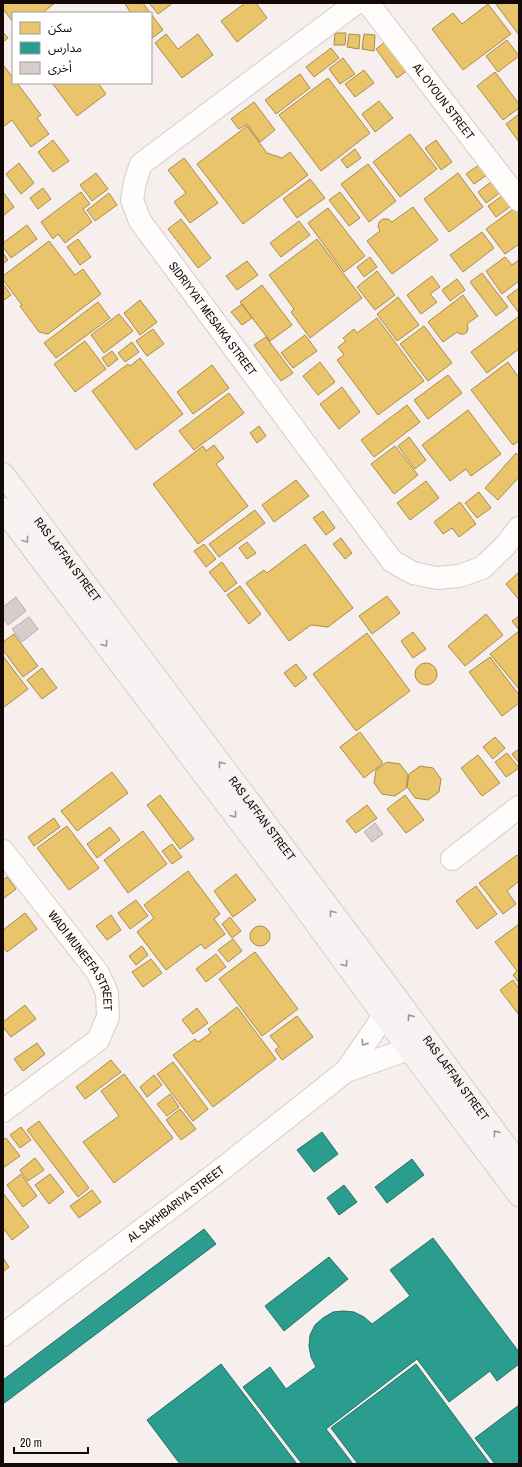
<svg xmlns="http://www.w3.org/2000/svg" width="522" height="1467" font-family="'Archivo Narrow','Noto Sans Arabic',sans-serif">
  <rect width="100%" height="100%" fill="#f6efed"/>
  <path fill="#e9c46a" stroke="#a98c4c" d="M 3,3 L 55,3 L 42,13 L 13,13 L 13,22 L 3,9 Z
    M 126,3 L 143,3 L 150,13 L 131,13 L 125,4 Z
    M 149,3 L 173,3 L 158,14 Z
    M 245,3 L 256,3 L 267,18 L 237,42 L 221,21 Z
    M 495,3 L 519,3 L 519,35 Z
    M 488,4 L 511,34 L 463,70 L 432,29 L 453,13 L 462,24 Z
    M 151,14 L 163,30 L 151,39 Z
    M 3,32 L 8,38 L 3,42 Z
    M 335,33 L 346,33 L 345,45 L 334,45 Z
    M 166,34 L 178,49 L 198,34 L 213,55 L 182,78 L 155,43 Z
    M 349,34 L 360,35 L 359,49 L 347,47 Z
    M 364,34 L 375,35 L 374,51 L 362,49 Z
    M 507,40 L 519,56 L 498,72 L 486,56 Z
    M 386,41 L 408,70 L 397,78 L 376,49 Z
    M 331,48 L 339,58 L 314,77 L 306,67 Z
    M 343,58 L 355,74 L 340,84 L 329,69 Z
    M 3,66 L 4,66 L 13,78 L 13,83 L 17,83 L 41,115 L 37,118 L 49,134 L 31,147 L 12,120 L 3,127 Z
    M 364,70 L 374,83 L 355,97 L 345,84 Z
    M 495,72 L 519,104 L 519,108 L 503,120 L 477,86 Z
    M 300,74 L 310,88 L 276,114 L 265,100 Z
    M 328,78 L 370,133 L 321,171 L 279,115 Z
    M 52,83 L 98,83 L 106,94 L 77,116 Z
    M 379,101 L 393,118 L 375,132 L 362,114 Z
    M 254,102 L 275,130 L 260,142 L 247,124 L 239,129 L 231,119 Z
    M 519,114 L 519,142 L 506,124 Z
    M 247,126 L 267,153 L 282,158 L 290,152 L 308,175 L 243,224 L 197,164 Z
    M 410,134 L 437,169 L 400,197 L 373,162 Z
    M 53,140 L 69,161 L 53,172 L 38,152 Z
    M 436,140 L 452,162 L 441,170 L 425,148 Z
    M 355,149 L 361,158 L 347,168 L 341,160 Z
    M 184,158 L 218,203 L 190,223 L 174,202 L 186,193 L 168,170 Z
    M 483,162 L 491,172 L 474,184 L 466,174 Z
    M 19,163 L 34,183 L 21,194 L 6,174 Z
    M 368,164 L 396,201 L 369,222 L 341,184 Z
    M 96,173 L 108,189 L 92,201 L 80,185 Z
    M 458,173 L 483,207 L 449,232 L 424,199 Z
    M 496,178 L 504,190 L 486,203 L 478,192 Z
    M 310,179 L 325,198 L 297,218 L 283,199 Z
    M 43,188 L 51,199 L 38,209 L 30,198 Z
    M 3,192 L 14,207 L 3,216 Z
    M 81,192 L 90,204 L 83,209 L 92,222 L 65,243 L 58,234 L 53,239 L 41,222 Z
    M 340,192 L 360,218 L 349,226 L 329,200 Z
    M 109,193 L 117,205 L 95,221 L 87,210 Z
    M 506,193 L 514,204 L 496,217 L 488,206 Z
    M 413,207 L 438,240 L 392,274 L 367,241 L 380,231 L 378,227 L 379,222 L 383,219 L 388,219 L 392,222 Z
    M 516,207 L 519,210 L 519,244 L 505,254 L 486,229 Z
    M 328,208 L 365,256 L 344,272 L 308,223 Z
    M 181,219 L 211,258 L 198,268 L 168,229 Z
    M 299,221 L 310,235 L 281,257 L 270,243 Z
    M 27,225 L 37,239 L 11,258 L 3,247 L 3,243 Z
    M 482,232 L 494,248 L 463,272 L 450,255 Z
    M 78,239 L 91,257 L 80,265 L 67,247 Z
    M 317,239 L 362,298 L 310,338 L 291,312 L 294,309 L 269,275 Z
    M 49,241 L 75,275 L 83,269 L 101,294 L 48,334 L 39,332 L 20,306 L 22,305 L 3,280 L 3,276 Z
    M 3,253 L 8,260 L 3,264 Z
    M 370,257 L 377,267 L 364,277 L 357,267 Z
    M 505,257 L 512,265 L 519,260 L 519,281 L 502,294 L 486,271 Z
    M 247,261 L 258,275 L 237,290 L 226,276 Z
    M 377,271 L 395,295 L 375,310 L 357,287 Z
    M 482,273 L 508,307 L 496,316 L 470,282 Z
    M 432,276 L 440,287 L 430,294 L 437,302 L 421,314 L 407,295 Z
    M 457,279 L 465,290 L 450,301 L 442,290 Z
    M 3,284 L 11,295 L 4,300 L 3,298 Z
    M 262,285 L 292,325 L 270,341 L 240,302 Z
    M 519,288 L 519,313 L 507,297 Z
    M 463,295 L 478,316 L 467,324 L 468,328 L 467,332 L 464,334 L 460,334 L 457,332 L 443,342 L 428,322 Z
    M 398,297 L 419,325 L 397,341 L 377,314 Z
    M 140,300 L 157,322 L 140,335 L 124,313 Z
    M 98,302 L 110,318 L 56,358 L 44,343 Z
    M 242,304 L 252,318 L 242,325 L 231,312 Z
    M 119,314 L 133,331 L 104,353 L 91,335 Z
    M 518,317 L 519,319 L 519,349 L 487,373 L 471,352 Z
    M 377,318 L 424,381 L 378,415 L 337,360 L 344,355 L 338,347 L 346,341 L 343,338 L 354,329 L 357,333 Z
    M 424,326 L 452,363 L 428,381 L 400,344 Z
    M 153,329 L 164,344 L 147,356 L 136,341 Z
    M 305,335 L 317,351 L 293,368 L 281,353 Z
    M 266,337 L 293,373 L 281,381 L 254,345 Z
    M 85,341 L 106,369 L 75,392 L 54,364 Z
    M 132,342 L 139,352 L 125,362 L 118,353 Z
    M 112,351 L 118,359 L 108,367 L 102,358 Z
    M 140,358 L 183,414 L 136,450 L 92,391 L 128,364 L 130,366 Z
    M 320,362 L 335,382 L 318,395 L 303,376 Z
    M 508,362 L 519,378 L 519,441 L 513,445 L 471,390 Z
    M 212,365 L 229,388 L 193,414 L 177,392 Z
    M 448,375 L 462,393 L 428,419 L 414,400 Z
    M 342,387 L 360,412 L 339,429 L 320,404 Z
    M 229,393 L 244,413 L 194,450 L 179,431 Z
    M 407,405 L 420,422 L 374,457 L 361,440 Z
    M 468,410 L 501,454 L 471,476 L 466,469 L 450,481 L 422,445 Z
    M 259,426 L 266,436 L 257,443 L 250,433 Z
    M 409,437 L 426,460 L 415,469 L 398,446 Z
    M 214,445 L 224,458 L 216,464 L 248,506 L 198,544 L 153,484 L 203,446 L 206,451 Z
    M 395,446 L 418,475 L 394,494 L 371,464 Z
    M 516,453 L 519,456 L 519,477 L 498,500 L 485,488 Z
    M 296,480 L 309,496 L 274,522 L 262,505 Z
    M 426,481 L 439,498 L 410,520 L 397,503 Z
    M 479,492 L 491,508 L 477,518 L 465,503 Z
    M 460,502 L 476,524 L 459,537 L 452,528 L 443,534 L 434,522 Z
    M 255,510 L 265,523 L 219,557 L 209,544 Z
    M 323,511 L 335,528 L 326,535 L 313,518 Z
    M 341,538 L 352,553 L 345,559 L 333,544 Z
    M 247,542 L 256,553 L 247,559 L 239,548 Z
    M 204,544 L 216,559 L 206,567 L 194,551 Z
    M 305,544 L 353,608 L 328,627 L 311,625 L 289,641 L 246,583 L 264,570 L 267,573 Z
    M 222,562 L 237,583 L 225,592 L 209,572 Z
    M 519,572 L 519,600 L 506,584 Z
    M 240,586 L 261,614 L 249,624 L 227,595 Z
    M 387,596 L 400,613 L 372,634 L 359,616 Z
    M 486,614 L 503,635 L 465,666 L 448,646 Z
    M 519,616 L 519,630 L 512,621 Z
    M 519,631 L 519,689 L 490,654 Z
    M 413,632 L 426,649 L 413,658 L 401,641 Z
    M 367,633 L 410,691 L 356,731 L 313,674 Z
    M 14,634 L 38,666 L 23,677 L 3,650 L 3,642 Z
    M 3,656 L 28,689 L 3,708 Z
    M 490,657 L 519,695 L 519,703 L 502,716 L 469,672 Z
    M415 674a11 11 0 1 1 22 0a11 11 0 1 1-22 0Z
    M 296,664 L 307,678 L 295,687 L 284,673 Z
    M 42,668 L 57,688 L 42,699 L 27,680 Z
    M 360,732 L 383,763 L 364,778 L 340,747 Z
    M 495,737 L 505,748 L 493,759 L 483,747 Z
    M 519,749 L 519,763 L 512,754 Z
    M 507,753 L 519,768 L 506,777 L 495,762 Z
    M 478,755 L 500,783 L 482,796 L 461,768 Z
    M 387,762 L 400,764 L 408,775 L 406,788 L 395,796 L 382,794 L 374,783 L 376,770 Z
    M 420,766 L 433,768 L 441,779 L 439,792 L 428,800 L 415,798 L 407,787 L 409,774 Z
    M 112,772 L 128,793 L 77,831 L 61,811 Z
    M 160,795 L 194,839 L 180,849 L 147,805 Z
    M 405,795 L 424,820 L 406,833 L 387,809 Z
    M 367,805 L 377,818 L 356,833 L 346,821 Z
    M 54,818 L 60,827 L 34,846 L 28,837 Z
    M 67,826 L 99,868 L 69,890 L 37,848 Z
    M 110,827 L 120,840 L 97,858 L 87,844 Z
    M 143,831 L 167,864 L 128,893 L 104,860 Z
    M 172,844 L 182,857 L 172,864 L 162,851 Z
    M 517,855 L 519,858 L 519,881 L 507,891 L 516,904 L 503,914 L 479,883 Z
    M 188,871 L 220,914 L 214,919 L 225,934 L 205,949 L 201,944 L 166,970 L 137,932 L 154,918 L 144,905 Z
    M 236,874 L 256,900 L 233,917 L 214,891 Z
    M 7,877 L 16,889 L 3,899 L 3,880 Z
    M 476,886 L 497,914 L 477,929 L 456,901 Z
    M 136,900 L 148,916 L 130,929 L 118,913 Z
    M 25,913 L 37,929 L 7,952 L 3,947 L 3,930 Z
    M 111,915 L 121,930 L 107,940 L 96,926 Z
    M 230,917 L 241,931 L 232,938 L 222,924 Z
    M 519,924 L 519,983 L 513,975 L 517,971 L 495,942 Z
    M250 936a10 10 0 1 1 20 0a10 10 0 1 1-20 0Z
    M 233,939 L 242,951 L 228,962 L 218,950 Z
    M 142,946 L 148,955 L 136,965 L 129,956 Z
    M 255,952 L 298,1009 L 262,1036 L 219,979 Z
    M 216,954 L 226,967 L 206,982 L 196,969 Z
    M 151,959 L 162,973 L 143,987 L 132,972 Z
    M 513,980 L 519,989 L 519,1015 L 500,990 Z
    M 25,1005 L 36,1019 L 11,1037 L 3,1027 L 3,1022 Z
    M 237,1007 L 276,1059 L 213,1107 L 173,1055 L 195,1039 L 198,1042 L 211,1033 L 208,1029 Z
    M 197,1008 L 208,1023 L 193,1034 L 182,1020 Z
    M 297,1016 L 313,1037 L 282,1060 L 275,1050 L 279,1047 L 270,1036 Z
    M 37,1043 L 45,1054 L 23,1071 L 14,1059 Z
    M 111,1060 L 121,1072 L 85,1099 L 76,1087 Z
    M 173,1062 L 208,1109 L 193,1121 L 157,1074 Z
    M 124,1074 L 173,1138 L 114,1183 L 83,1142 L 119,1116 L 101,1091 Z
    M 154,1075 L 162,1085 L 147,1097 L 140,1087 Z
    M 170,1094 L 179,1107 L 167,1116 L 157,1104 Z
    M 180,1109 L 196,1129 L 181,1140 L 166,1120 Z
    M 39,1121 L 89,1188 L 78,1197 L 27,1130 Z
    M 21,1127 L 31,1140 L 20,1148 L 10,1135 Z
    M 6,1138 L 20,1156 L 3,1168 L 3,1140 Z
    M 35,1158 L 44,1170 L 28,1181 L 20,1170 Z
    M 21,1174 L 37,1196 L 23,1207 L 7,1185 Z
    M 50,1174 L 64,1192 L 49,1204 L 35,1185 Z
    M 92,1190 L 101,1202 L 79,1218 L 70,1206 Z
    M 3,1193 L 29,1227 L 12,1240 L 3,1228 Z
    M 3,1258 L 9,1267 L 3,1272 Z"/>
  <path fill="#2a9d8f" stroke="#237166" d="M 322,1132 L 338,1154 L 314,1172 L 297,1150 Z
    M 412,1159 L 424,1175 L 387,1203 L 375,1187 Z
    M 344,1185 L 357,1202 L 339,1215 L 327,1198 Z
    M 204,1229 L 216,1244 L 3,1404 L 3,1380 Z
    M 433,1238 L 519,1352 L 519,1364 L 497,1381 L 490,1371 L 449,1402 L 417,1359 L 326,1429 L 353,1464 L 302,1464 L 243,1387 L 270,1367 L 286,1389 L 316,1367 L 311,1357 L 309,1346 L 310,1335 L 315,1325 L 323,1318 L 333,1312 L 343,1311 L 354,1312 L 364,1317 L 372,1324 L 410,1296 L 390,1270 Z
    M 329,1257 L 348,1279 L 284,1331 L 265,1306 Z
    M 221,1364 L 297,1464 L 180,1464 L 147,1420 Z
    M 416,1364 L 490,1464 L 358,1464 L 331,1428 Z
    M 519,1405 L 519,1464 L 495,1464 L 475,1438 Z"/>
  <path fill="#d7cdcb" stroke="#b7aeac" d="M 16,597 L 26,611 L 8,625 L 3,618 L 3,607 Z
    M 29,617 L 38,629 L 22,642 L 12,629 Z
    M 375,823 L 383,834 L 372,842 L 364,832 Z"/>
  <g fill="none" stroke-linecap="round" stroke-linejoin="round">
    <g stroke="#d6ccca" stroke-width="24">
      <g id="street">
        <path id="s1" d="M 356,3 L 141,164 L 135,182 L 132,200 L 140,221 L 392,561 L 413,573 L 437,578 L 459,576 L 482,568 L 505,546 L 519,528"/>
        <path id="s2" d="M 368,3 L 519,200"/>
        <path id="s3" d="M 3,851 L 98,973 L 107,993 L 108,1017 L 98,1040 L 3,1111"/>
        <path d="M 452,859 L 519,807"/>
        <path d="M 346,1071 L 409,1049"/>
        <path id="s4" d="M 3,1335 L 222,1169 L 346,1071 L 384,1016"/>
      </g>
    </g>
    <g stroke="#d6ccca" stroke-width="24">
      <g id="secondary">
        <path id="s5" d="M 3,474 L 393,993 L 519,1164"/>
        <path d="M 3,509 L 299,900 L 384,1016 L 519,1195"/>
      </g>
    </g>
    <use href="#street" stroke="#fefdfc" stroke-width="22"/>
    <use href="#secondary" stroke="#f8f3f3" stroke-width="22"/>
  </g>
  <defs><path id="oneway-chevron" d="M-2-3.5L2.5 0L-2 3.5" fill="none" stroke-width="1.6" stroke-linecap="round" stroke-linejoin="round"/></defs>
  <g stroke="#9d9595">
    <use href="#oneway-chevron" transform="translate(26 540) rotate(53)"/>
    <use href="#oneway-chevron" transform="translate(105 644) rotate(53)"/>
    <use href="#oneway-chevron" transform="translate(221 764) rotate(-127)"/>
    <use href="#oneway-chevron" transform="translate(234 815) rotate(53)"/>
    <use href="#oneway-chevron" transform="translate(332 913) rotate(-127)"/>
    <use href="#oneway-chevron" transform="translate(345 964) rotate(54)"/>
    <use href="#oneway-chevron" transform="translate(410 1017) rotate(-126)"/>
    <use href="#oneway-chevron" transform="translate(496 1133) rotate(-126)"/>
  </g>
  <use stroke="#a09b9a" href="#oneway-chevron" transform="translate(364 1043) rotate(125)"/>
  <g text-anchor="middle" dominant-baseline="central" stroke-width="4" stroke-linejoin="round" paint-order="stroke">
    <g font-size="12" fill="#140907" stroke="#fff">
      <text stroke="none"><textPath href="#s2" startOffset="124">AL OYOUN STREET</textPath></text>
      <text stroke="none"><textPath href="#s1" startOffset="450">SIDRIYYAT MESAIKA STREET</textPath></text>
      <text stroke="none"><textPath href="#s5" startOffset="107">RAS LAFFAN STREET</textPath></text>
      <text stroke="none"><textPath href="#s5" startOffset="431">RAS LAFFAN STREET</textPath></text>
      <text stroke="none"><textPath href="#s3" startOffset="136">WADI MUNEEFA STREET</textPath></text>
      <text stroke="none"><textPath href="#s5" startOffset="755">RAS LAFFAN STREET</textPath></text>
      <text stroke="none"><textPath href="#s4" startOffset="217">AL SAKHBARIYA STREET</textPath></text>
    </g>
  </g>
  <rect width="522" height="1467" fill="none" stroke="#140907" stroke-width="8"/>
  <rect x="12" y="12" width="140" height="72" fill="#ffffff" stroke="#a19d9c"/>
  <rect x="20" y="22" width="20" height="12" fill="#e9c46a" stroke="#a19d9c"/>
  <text x="48" y="32" font-size="12" fill="#140907">سكن</text>
  <rect x="20" y="42" width="20" height="12" fill="#2a9d8f" stroke="#a19d9c"/>
  <text x="48" y="52" font-size="12" fill="#140907">مدارس</text>
  <rect x="20" y="62" width="20" height="12" fill="#d7cdcb" stroke="#a19d9c"/>
  <text x="48" y="72" font-size="12" fill="#140907">أخرى</text>
  <path d="M14 1447v6h74v-6" fill="none" stroke="#140907" stroke-width="2"/>
  <text x="20" y="1447" font-size="12" fill="#140907" stroke="#ffffff" stroke-width="3" paint-order="stroke">20 m</text>
</svg>
